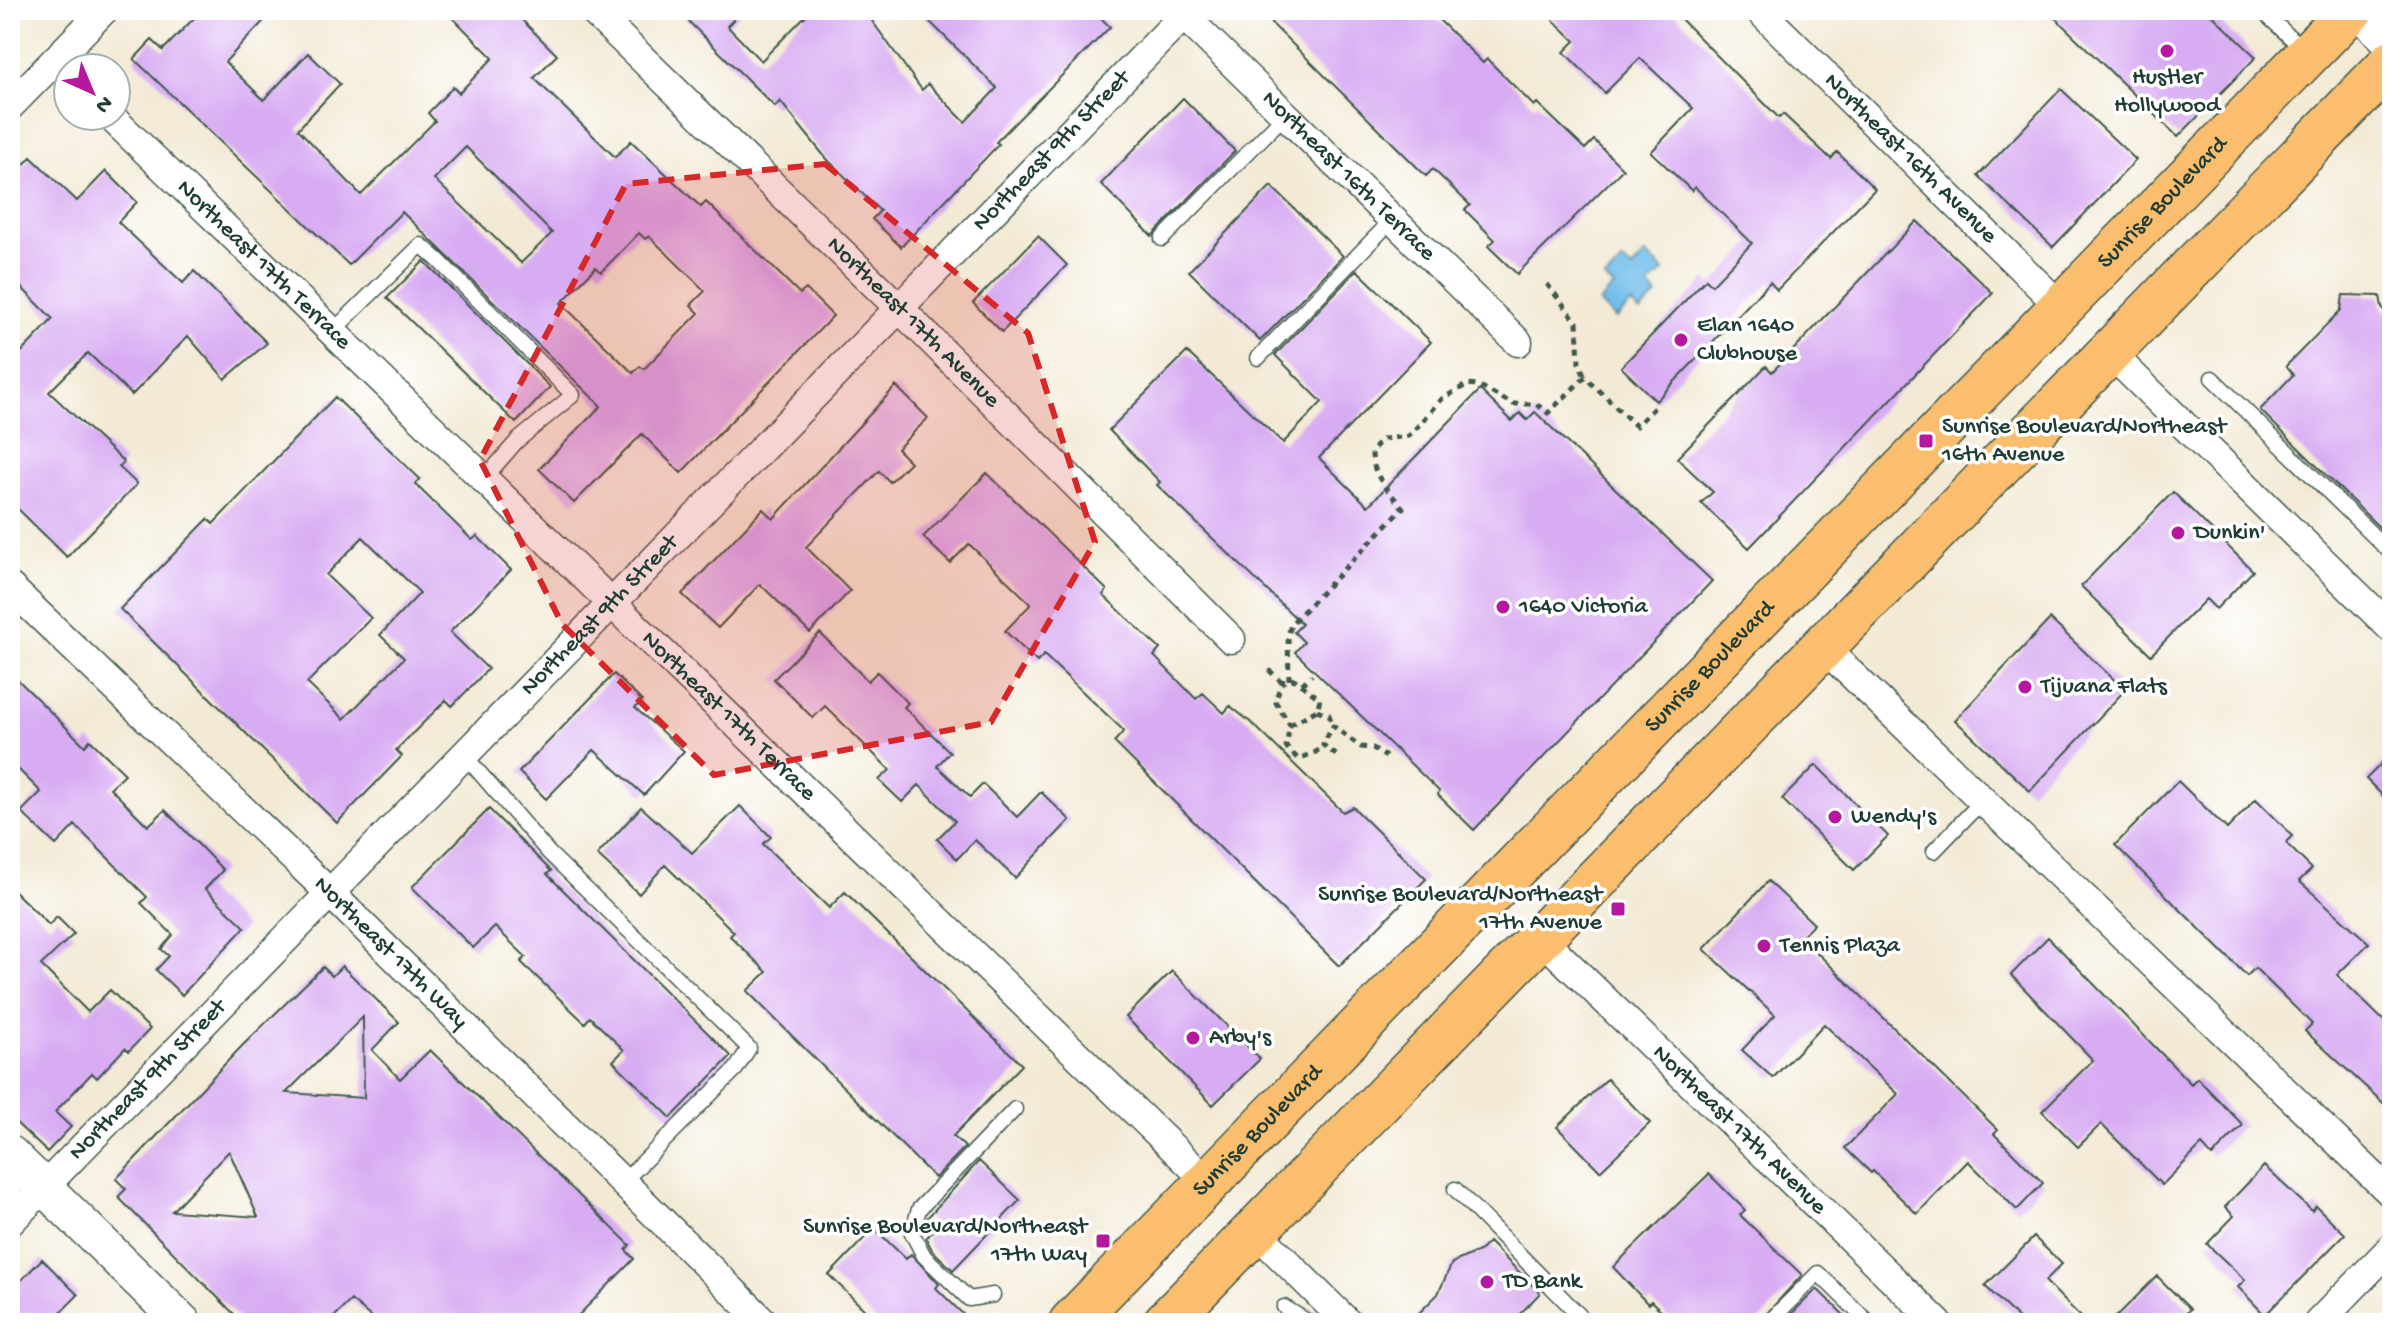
<svg xmlns="http://www.w3.org/2000/svg" width="2402" height="1333" font-family="'Gochi Hand',sans-serif">
  <rect width="100%" height="100%" fill="#fff"/>
  <filter id="ink" filterUnits="userSpaceOnUse"><feTurbulence type="fractalNoise" baseFrequency=".0125" numOctaves="2"/><feDisplacementMap in="SourceGraphic" scale="16" xChannelSelector="R" yChannelSelector="G"/><feConvolveMatrix kernelMatrix="1 2 1 2 8 2 1 2 1" color-interpolation-filters="sRGB"/></filter>
  <filter id="wash" filterUnits="userSpaceOnUse"><feTurbulence type="fractalNoise" baseFrequency=".006" numOctaves="4" result="noise"/><feDisplacementMap in="SourceGraphic" scale="32" xChannelSelector="R" yChannelSelector="G"/><feGaussianBlur stdDeviation="1.8" result="paint"/><feColorMatrix in="noise" values="0 0 0 0 0 0 0 0 0 0 0 0 0 0 0 0 0 1.4 0 .05"/><feComposite in="paint" operator="in"/></filter>
  <g filter="url(#wash)">
    <rect width="100%" height="100%" fill="#f3ead5"/>
    <path fill="#71beeb" stroke="#487e90" stroke-width="2" d="M 1646,254 L 1664,271 L 1648,286 L 1657,295 L 1640,312 L 1631,304 L 1616,319 L 1599,303 L 1614,287 L 1605,279 L 1623,261 L 1632,269 Z"/>
    <g id="blocks">
      <path fill="#d8acf3" fill-rule="evenodd" d="M 202,10 L 274,10 L 225,62 L 264,100 L 308,53 L 340,84 L 298,129 L 361,195 L 435,121 L 428,113 L 453,87 L 459,93 L 493,58 L 445,10 L 512,10 L 557,55 L 534,78 L 615,157 L 631,141 L 701,207 L 706,202 L 800,294 L 806,289 L 833,316 L 681,473 L 642,434 L 574,503 L 539,469 L 601,406 L 402,212 L 349,265 L 134,59 L 152,40 L 163,50 ZM 466,147 L 552,233 L 521,263 L 434,179 ZM 639,233 L 645,239 L 649,236 L 705,291 L 691,305 L 699,313 L 644,369 L 640,366 L 633,373 L 561,303 L 596,267 L 601,272 Z
        M 677,10 L 743,10 L 727,26 L 761,61 L 811,10 L 864,10 L 922,90 L 928,84 L 965,122 L 997,88 L 918,10 L 1093,10 L 1110,27 L 996,142 L 999,144 L 901,247 L 872,219 L 880,211 L 825,157 L 780,101 L 775,107 Z
        M 1258,10 L 1429,10 L 1483,63 L 1487,59 L 1534,106 L 1537,103 L 1585,149 L 1594,140 L 1623,169 L 1517,274 L 1488,246 L 1495,240 L 1465,210 L 1470,205 L 1433,169 L 1426,176 Z
        M 1543,10 L 1672,10 L 1779,118 L 1783,114 L 1831,159 L 1837,152 L 1875,189 L 1777,290 L 1770,282 L 1656,401 L 1621,367 L 1706,279 L 1712,285 L 1752,243 L 1695,187 L 1692,191 L 1651,152 L 1693,108 L 1640,58 L 1605,93 L 1564,52 L 1575,41 Z
        M 2047,10 L 2207,10 L 2256,57 L 2178,137 Z
        M 2061,89 L 2136,160 L 2053,247 L 1978,176 Z
        M 1183,98 L 1235,151 L 1152,236 L 1101,184 Z
        M 31,157 L 77,201 L 106,171 L 137,202 L 118,222 L 183,283 L 194,271 L 267,343 L 225,379 L 188,336 L 132,395 L 88,353 L 49,392 L 124,462 L 119,467 L 137,484 L 67,557 L 10,501 L 10,364 L 53,319 L 10,276 L 10,179 Z
        M 1271,186 L 1343,256 L 1260,341 L 1189,271 Z
        M 1917,221 L 1993,293 L 1749,548 L 1701,503 L 1713,492 L 1677,458 L 1766,366 L 1772,372 Z
        M 1038,236 L 1067,265 L 1002,332 L 973,303 Z
        M 424,261 L 550,387 L 516,423 L 387,298 Z
        M 1357,270 L 1431,342 L 1319,458 L 1368,506 L 1480,390 L 1512,421 L 1520,413 L 1527,420 L 1535,412 L 1712,581 L 1474,830 L 1438,795 L 1439,791 L 1295,652 L 1304,642 L 1294,632 L 1302,624 L 1157,485 L 1160,482 L 1109,430 L 1187,352 L 1283,443 L 1322,402 L 1275,355 Z
        M 2343,295 L 2380,296 L 2382,307 L 2392,318 L 2392,540 L 2260,410 L 2293,375 L 2286,366 L 2341,310 Z
        M 896,386 L 928,418 L 897,449 L 910,462 L 890,482 L 879,471 L 806,547 L 850,591 L 810,633 L 760,584 L 718,628 L 682,594 L 763,509 L 773,519 Z
        M 335,397 L 420,479 L 415,484 L 472,540 L 477,536 L 511,570 L 450,632 L 488,669 L 452,706 L 446,700 L 396,750 L 402,756 L 337,823 L 120,609 L 208,519 L 213,524 ZM 363,537 L 420,593 L 380,635 L 404,658 L 344,719 L 307,683 L 371,618 L 326,575 Z
        M 987,473 L 1107,590 L 1103,595 L 1160,649 L 1154,656 L 1196,699 L 1203,693 L 1224,713 L 1230,706 L 1254,725 L 1343,812 L 1353,807 L 1426,879 L 1339,966 L 1114,742 L 1124,731 L 1044,655 L 1037,662 L 1005,631 L 1031,604 L 969,544 L 950,563 L 923,537 Z
        M 2173,492 L 2253,571 L 2216,609 L 2206,599 L 2151,655 L 2081,586 Z
        M 2050,619 L 2125,690 L 2030,791 L 1955,720 Z
        M 820,633 L 868,681 L 877,672 L 908,703 L 904,707 L 950,752 L 937,766 L 970,797 L 983,784 L 1017,817 L 1041,792 L 1070,820 L 1015,878 L 975,840 L 957,859 L 937,839 L 955,821 L 919,785 L 902,802 L 879,780 L 890,770 L 825,706 L 813,718 L 774,679 Z
        M 10,672 L 85,746 L 90,740 L 125,774 L 110,788 L 148,826 L 165,810 L 223,870 L 205,889 L 245,927 L 182,995 L 156,970 L 169,956 L 161,949 L 173,935 L 141,903 L 147,897 L 75,825 L 56,845 L 21,812 L 41,792 L 10,761 Z
        M 614,674 L 642,701 L 635,708 L 684,751 L 644,795 L 594,750 L 546,799 L 519,772 Z
        M 2392,753 L 2392,805 L 2366,779 Z
        M 1816,765 L 1888,836 L 1854,870 L 1782,799 Z
        M 2178,781 L 2227,829 L 2256,799 L 2293,836 L 2286,843 L 2312,869 L 2299,881 L 2369,943 L 2337,975 L 2392,1029 L 2392,1111 L 2305,1031 L 2312,1024 L 2255,968 L 2247,976 L 2115,845 Z
        M 740,806 L 771,837 L 763,844 L 829,908 L 845,892 L 1022,1065 L 953,1136 L 965,1147 L 935,1178 L 747,991 L 767,972 L 730,936 L 734,932 L 665,865 L 639,894 L 597,855 L 641,807 L 692,853 Z
        M 489,809 L 551,871 L 547,874 L 731,1056 L 671,1118 L 613,1061 L 624,1050 L 590,1017 L 585,1023 L 543,983 L 521,962 L 526,957 L 495,927 L 473,948 L 412,887 Z
        M 1768,881 L 1814,924 L 1801,937 L 1998,1130 L 1994,1134 L 2043,1183 L 2017,1210 L 1968,1161 L 1917,1214 L 1873,1171 L 1871,1173 L 1845,1148 L 1898,1094 L 1824,1024 L 1773,1078 L 1742,1050 L 1775,1015 L 1704,949 Z
        M 10,887 L 49,925 L 57,917 L 74,934 L 41,965 L 88,1012 L 110,990 L 150,1029 L 129,1051 L 125,1048 L 97,1078 L 92,1073 L 55,1112 L 71,1127 L 47,1152 L 10,1117 Z
        M 2048,937 L 2191,1084 L 2197,1078 L 2243,1125 L 2212,1156 L 2202,1145 L 2162,1185 L 2101,1124 L 2078,1147 L 2042,1111 L 2093,1060 L 2011,975 Z
        M 342,966 L 399,1022 L 372,1050 L 400,1079 L 430,1050 L 630,1245 L 626,1250 L 634,1259 L 571,1323 L 378,1323 L 351,1300 L 328,1323 L 243,1323 L 118,1197 L 126,1189 L 116,1179 L 242,1046 L 323,967 L 332,976 ZM 363,1017 L 364,1098 L 286,1093 ZM 229,1151 L 258,1217 L 172,1211 Z
        M 1172,971 L 1260,1059 L 1213,1105 L 1126,1017 Z
        M 1607,1079 L 1650,1123 L 1600,1171 L 1557,1127 Z
        M 979,1161 L 1020,1200 L 953,1270 L 932,1250 L 926,1238 L 936,1228 L 927,1218 Z
        M 2264,1166 L 2312,1211 L 2316,1206 L 2345,1234 L 2265,1315 L 2238,1287 L 2245,1280 L 2207,1244 L 2234,1216 L 2225,1207 Z
        M 1709,1174 L 1745,1210 L 1740,1215 L 1802,1275 L 1758,1323 L 1674,1323 L 1651,1301 L 1648,1304 L 1613,1267 Z
        M 874,1228 L 906,1259 L 911,1254 L 939,1284 L 936,1288 L 972,1323 L 878,1323 L 829,1275 Z
        M 2034,1237 L 2062,1264 L 2045,1281 L 2087,1323 L 2023,1323 L 1985,1286 Z
        M 1489,1242 L 1540,1293 L 1511,1323 L 1409,1323 L 1438,1294 L 1452,1263 L 1481,1250 Z
        M 42,1259 L 78,1295 L 50,1323 L 10,1323 L 10,1292 Z
        M 2157,1276 L 2190,1309 L 2176,1323 L 2110,1323 Z
        M 1817,1289 L 1852,1323 L 1782,1323 Z"/>
    </g>
  </g>
  <g filter="url(#ink)">
    <use href="#blocks" fill-opacity="0" stroke="#3f574c" stroke-width="2"/>
    <g fill="none" stroke-linecap="round" stroke-linejoin="round">
      <g stroke="#3f574c" stroke-width="17">
        <path id="service" d="M 2261,10 L 2305,51
          M 1162,239 L 1285,115
          M 332,332 L 421,245 L 437,259 L 573,395 L 517,441 L 484,479
          M 1258,358 L 1393,219
          M 2212,378 L 2392,554
          M 465,756 L 549,853 L 749,1048 L 736,1069 L 623,1182
          M 1934,851 L 1983,800
          M 1455,1189 L 1580,1316 L 1573,1323
          M 993,1295 L 969,1299 L 924,1256 L 912,1233 L 919,1209 L 1015,1109
          M 1284,1307 L 1310,1323
          M 1768,1323 L 1818,1273 L 1869,1323"/>
      </g>
      <g stroke="#3f574c" stroke-width="31">
        <g id="minor">
          <path id="s1" d="M 592,10 L 899,308 L 1231,639"/>
          <path id="s2" d="M 1178,10 L 1518,342"/>
          <path id="s3" d="M 1759,10 L 2061,307"/>
          <path d="M 10,106 L 104,10"/>
          <path id="s4" d="M 110,116 L 1209,1183"/>
          <path d="M 2109,352 L 2392,629"/>
          <path id="s5" d="M 10,587 L 332,895 L 765,1323"/>
          <path d="M 1822,646 L 2392,1194"/>
          <path id="s6" d="M 1541,938 L 1938,1323"/>
          <path id="s7" d="M 10,1222 L 1189,10"/>
          <path d="M 1255,1231 L 1348,1323"/>
          <path d="M 2318,1323 L 2392,1247"/>
        </g>
      </g>
      <g stroke="#3f574c" stroke-width="39">
        <path id="tertiary" d="M 2359,10 L 2392,42
          M 10,1154 L 183,1323"/>
      </g>
      <g stroke="#3f574c" stroke-width="47">
        <g id="primary">
          <path id="s8" d="M 1071,1323 L 2351,10"/>
          <path d="M 1165,1323 L 2392,62"/>
        </g>
      </g>
      <path stroke="#3f574c" stroke-width="5" stroke-dasharray="6 6" stroke-linecap="butt" d="M 1547,284 L 1577,322 L 1579,363 L 1585,377
        M 1269,670 L 1282,682
        M 1289,680 L 1288,636 L 1291,624 L 1403,508 C 1388,490 1371,475 1372,450 L 1383,439 L 1409,436 L 1442,399 L 1468,384 L 1477,385 L 1513,404 L 1536,404 L 1548,413 L 1585,377 L 1636,426 L 1654,408
        M 1302,684 L 1312,675
        M 1317,710 L 1329,715 L 1333,726
        M 1290,725 L 1317,710 L 1320,699 L 1294,679 L 1282,682 L 1275,701 L 1290,725 L 1286,747 L 1298,759 L 1316,752 L 1323,745
        M 1336,755 L 1323,745 L 1333,726 L 1361,747 L 1373,748 L 1386,757"/>
      <use href="#service" stroke="#fff" stroke-width="14"/>
      <use href="#minor" stroke="#fff" stroke-width="28"/>
      <use href="#tertiary" stroke="#fff" stroke-width="36"/>
      <use href="#primary" stroke="#fbbe6e" stroke-width="44"/>
    </g>
  </g>
  <path fill="#d62828" fill-opacity="0.2" stroke="#d62828" stroke-width="6" stroke-dasharray="16 10" stroke-linejoin="round" d="M 825,164 L 1028,333 L 1095,542 L 991,722 L 714,775 L 562,624 L 480,460 L 626,184 Z"/>
  <g fill="#b5179e" stroke="#fff" stroke-width="3">
    <circle cx="2167" cy="51" r="8"/>
    <circle cx="1681" cy="340" r="8"/>
    <rect x="1918" y="433" width="16" height="16" rx="4"/>
    <circle cx="2178" cy="533" r="8"/>
    <circle cx="1503" cy="607" r="8"/>
    <circle cx="2025" cy="687" r="8"/>
    <circle cx="1835" cy="817" r="8"/>
    <rect x="1610" y="901" width="16" height="16" rx="4"/>
    <circle cx="1764" cy="946" r="8"/>
    <circle cx="1193" cy="1038" r="8"/>
    <rect x="1095" y="1233" width="16" height="16" rx="4"/>
    <circle cx="1487" cy="1282" r="8"/>
  </g>
  <g text-anchor="middle" dominant-baseline="central" stroke-width="7" stroke-linejoin="round" paint-order="stroke">
    <g font-size="24" fill="#1f3d34" stroke="#fff" text-anchor="start">
      <text x="2167" y="78" text-anchor="middle">Hustler<tspan x="2167" dy="28">Hollywood</tspan></text>
      <text x="1697" y="326">Elan 1640<tspan x="1697" dy="28">Clubhouse</tspan></text>
      <text x="1942" y="427">Sunrise Boulevard/Northeast<tspan x="1942" dy="28">16th Avenue</tspan></text>
      <text x="2194" y="533">Dunkin'</text>
      <text x="1519" y="607">1640 Victoria</text>
      <text x="2041" y="687">Tijuana Flats</text>
      <text x="1851" y="817">Wendy's</text>
      <text x="1602" y="895" text-anchor="end">Sunrise Boulevard/Northeast<tspan x="1602" dy="28">17th Avenue</tspan></text>
      <text x="1780" y="946">Tennis Plaza</text>
      <text x="1209" y="1038">Arby's</text>
      <text x="1087" y="1227" text-anchor="end">Sunrise Boulevard/Northeast<tspan x="1087" dy="28">17th Way</tspan></text>
      <text x="1503" y="1282">TD Bank</text>
    </g>
    <g font-size="24" fill="#1f3d34" stroke="#fff">
      <text stroke="none"><textPath href="#s7" startOffset="1494">Northeast 9th Street</textPath></text>
      <text stroke="none"><textPath href="#s3" startOffset="212">Northeast 16th Avenue</textPath></text>
      <text stroke="none"><textPath href="#s2" startOffset="238">Northeast 16th Terrace</textPath></text>
      <text stroke="none"><textPath href="#s8" startOffset="1564">Sunrise Boulevard</textPath></text>
      <text stroke="none"><textPath href="#s4" startOffset="214">Northeast 17th Terrace</textPath></text>
      <text stroke="none"><textPath href="#s1" startOffset="448">Northeast 17th Avenue</textPath></text>
      <text stroke="none"><textPath href="#s7" startOffset="846">Northeast 9th Street</textPath></text>
      <text stroke="none"><textPath href="#s8" startOffset="916">Sunrise Boulevard</textPath></text>
      <text stroke="none"><textPath href="#s4" startOffset="862">Northeast 17th Terrace</textPath></text>
      <text stroke="none"><textPath href="#s5" startOffset="528">Northeast 17th Way</textPath></text>
      <text stroke="none"><textPath href="#s7" startOffset="198">Northeast 9th Street</textPath></text>
      <text stroke="none"><textPath href="#s6" startOffset="276">Northeast 17th Avenue</textPath></text>
      <text stroke="none"><textPath href="#s8" startOffset="268">Sunrise Boulevard</textPath></text>
    </g>
  </g>
  <rect width="2402" height="1333" fill="none" stroke="#fff" stroke-width="40"/>
  <g transform="translate(92 92) rotate(136)"><circle r="38" fill="#ffffff" stroke="#a5b1ae" stroke-width="2"/>
  <path d="M0-6L14 30L0 20L-14 30Z" fill="#b5179e"/>
  <text y="-12" font-size="22" font-weight="bold" text-anchor="middle" fill="#1f3d34">N</text>
  </g>
</svg>
